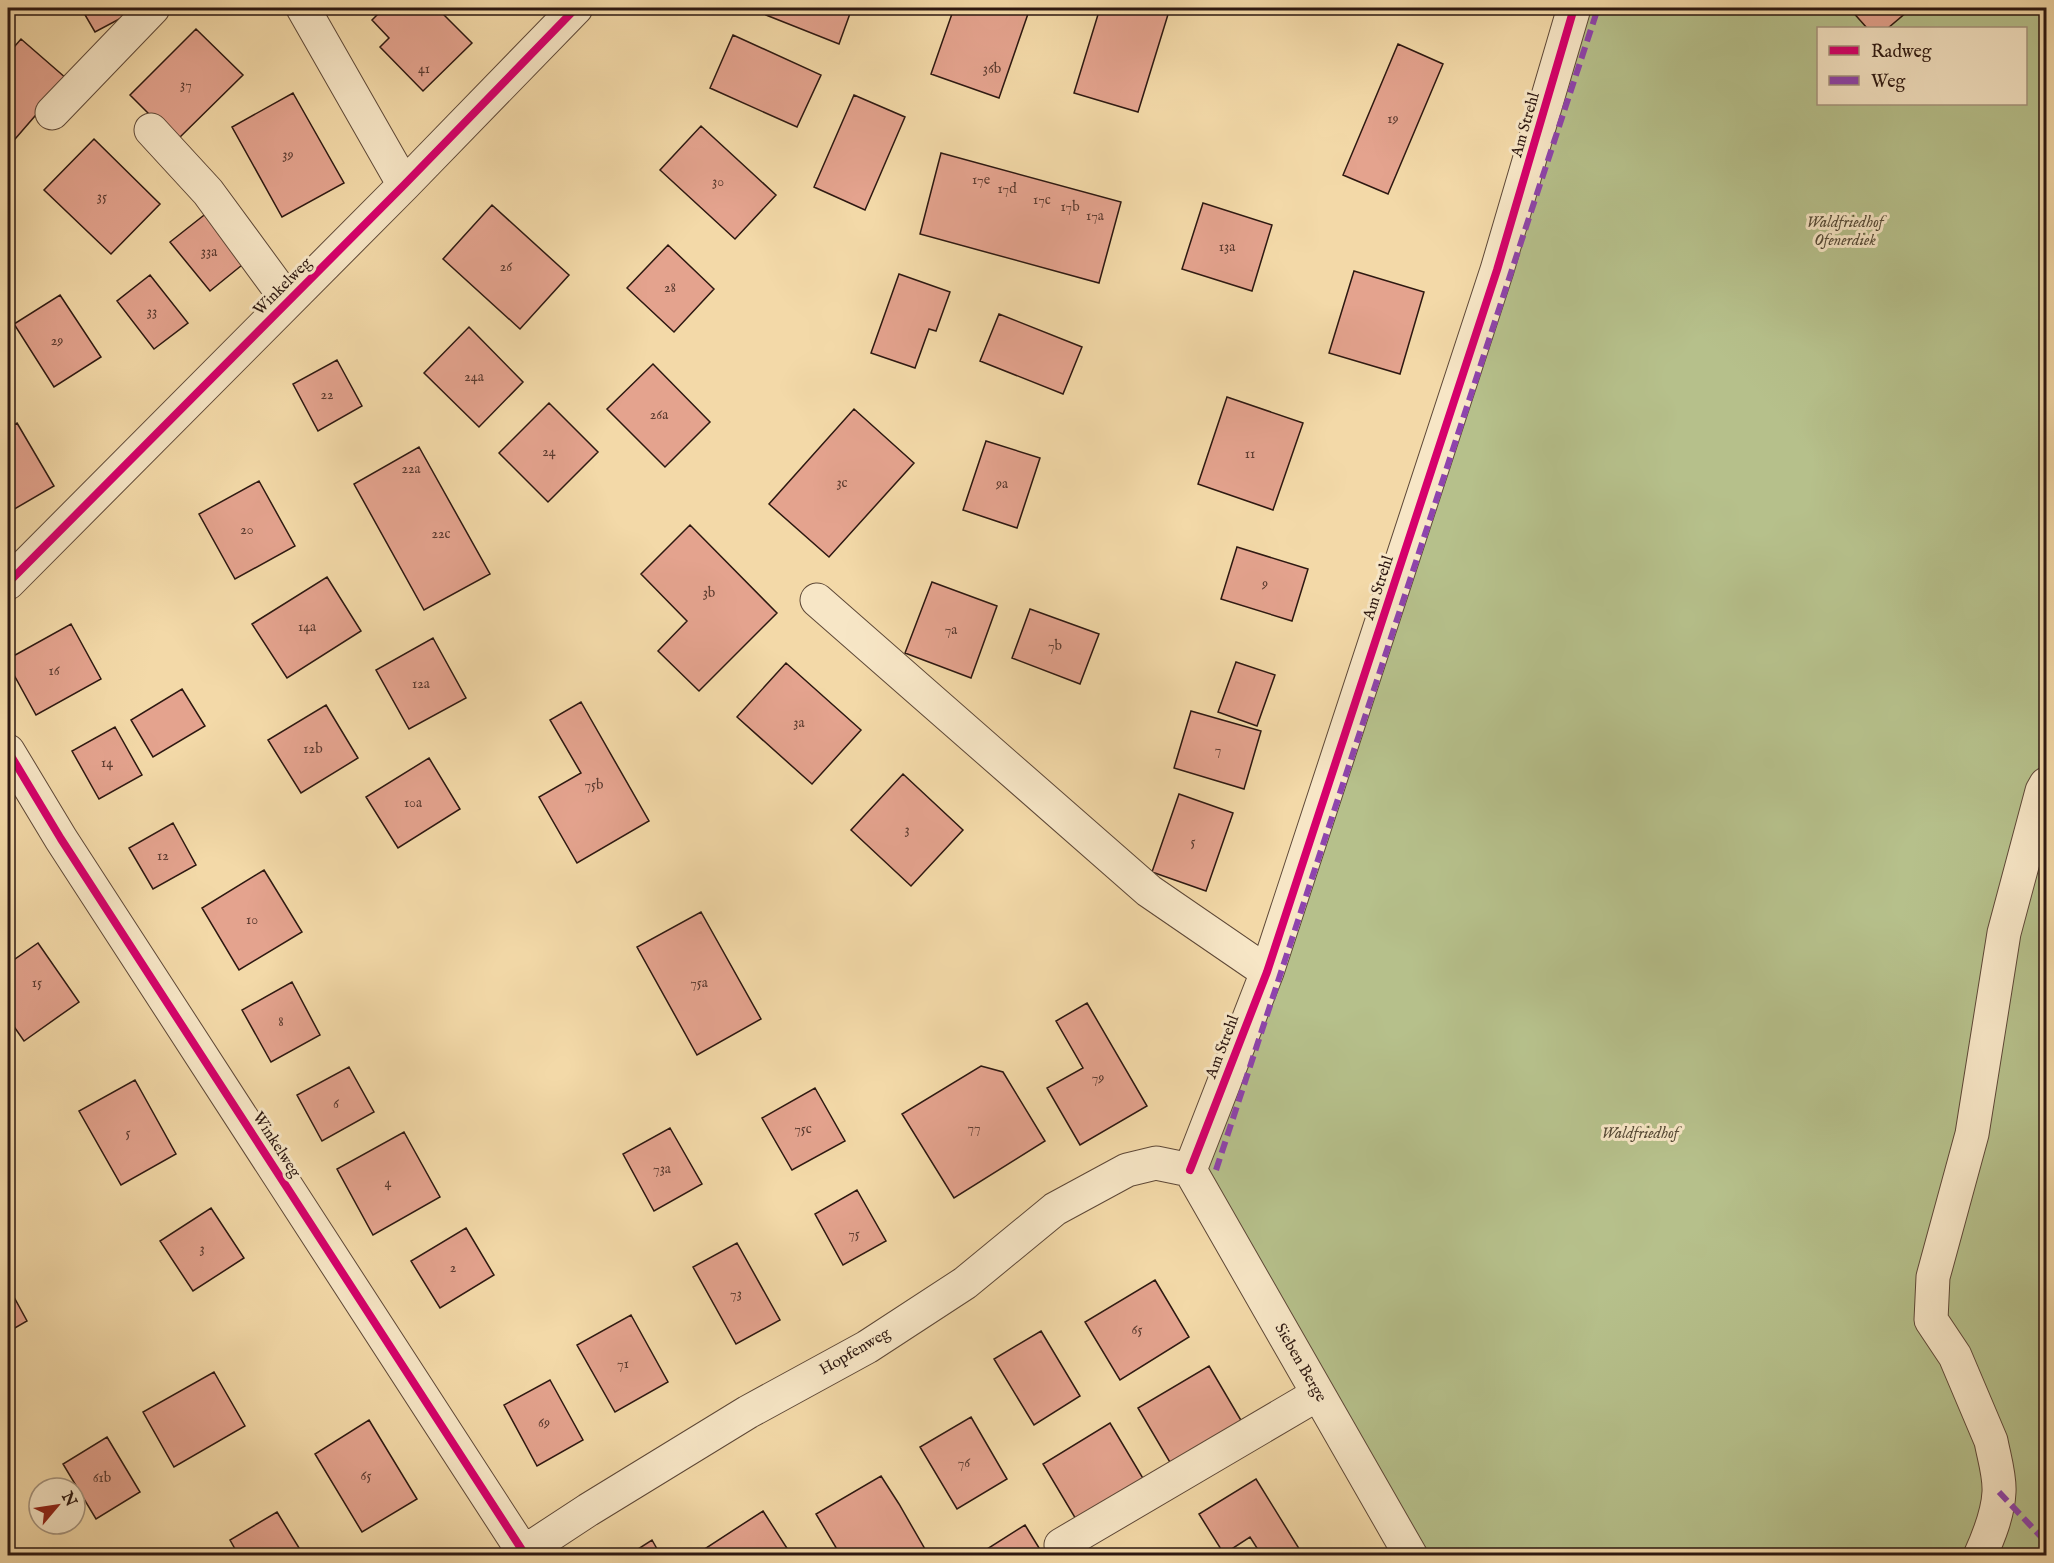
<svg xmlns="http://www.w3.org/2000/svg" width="2054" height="1563" font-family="'IM FELL English',serif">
  <rect width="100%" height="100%" fill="#f3d9a8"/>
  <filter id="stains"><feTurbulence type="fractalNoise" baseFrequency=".00333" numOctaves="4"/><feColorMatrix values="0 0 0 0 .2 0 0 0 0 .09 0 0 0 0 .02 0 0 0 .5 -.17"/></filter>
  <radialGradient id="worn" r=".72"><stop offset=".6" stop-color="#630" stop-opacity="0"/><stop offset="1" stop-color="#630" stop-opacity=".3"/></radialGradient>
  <path fill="#b6c08b" stroke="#726c4e" stroke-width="1.5" fill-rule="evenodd" d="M 1574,8 L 2046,8 L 2046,1555 L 1411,1555 L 1190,1170 ZM 1818,28 L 2026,28 L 2026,104 L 1818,104 Z"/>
  <path fill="#e4a38e" stroke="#2d1811" stroke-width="1.5" d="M 81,8 L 140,8 L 95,32 Z
    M 384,8 L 437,8 L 472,43 L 423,91 L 380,47 L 389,38 L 372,20 Z
    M 769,8 L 852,8 L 839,44 L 766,15 Z
    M 954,8 L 1030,8 L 999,98 L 931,74 Z
    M 1100,8 L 1170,8 L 1138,112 L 1074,93 Z
    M 1852,8 L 1906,8 L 1908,11 L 1888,28 L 1867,28 L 1850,9 Z
    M 196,29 L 243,75 L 176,141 L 130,95 Z
    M 733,35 L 821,75 L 797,127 L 710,88 Z
    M 21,39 L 67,79 L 9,146 L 8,54 Z
    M 1398,44 L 1443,64 L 1388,194 L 1343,175 Z
    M 293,93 L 344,183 L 282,217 L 232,127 Z
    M 854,95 L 905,117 L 865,210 L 814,187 Z
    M 701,126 L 776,195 L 735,239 L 660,170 Z
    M 94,139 L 160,204 L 111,254 L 44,190 Z
    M 941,153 L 1121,202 L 1099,283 L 920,234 Z
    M 1203,203 L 1272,225 L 1252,291 L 1182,269 Z
    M 492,205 L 569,275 L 520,329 L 443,259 Z
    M 208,212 L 247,261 L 210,291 L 170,242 Z
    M 668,245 L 714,289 L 674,332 L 627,288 Z
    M 1354,271 L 1424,292 L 1400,374 L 1329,353 Z
    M 899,274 L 950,292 L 936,331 L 929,329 L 915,368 L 871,353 Z
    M 150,275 L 188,323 L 154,349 L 117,301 Z
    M 60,295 L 101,357 L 54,387 L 14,324 Z
    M 999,314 L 1082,347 L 1063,394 L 980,361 Z
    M 469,327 L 523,382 L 479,427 L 424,373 Z
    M 337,360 L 362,406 L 318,431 L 293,384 Z
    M 653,364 L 710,422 L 665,467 L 607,409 Z
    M 1227,397 L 1303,423 L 1273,510 L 1198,484 Z
    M 549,403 L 598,452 L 548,502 L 499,453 Z
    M 854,409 L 914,463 L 829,557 L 769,504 Z
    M 17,423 L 54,486 L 11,511 L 8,505 L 8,429 Z
    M 986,441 L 1040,458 L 1017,528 L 963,510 Z
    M 419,447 L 490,574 L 424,610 L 354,484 Z
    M 259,481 L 295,546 L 235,579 L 199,514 Z
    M 690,525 L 777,613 L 699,691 L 658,651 L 687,621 L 641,574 Z
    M 1237,547 L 1308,569 L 1292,621 L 1221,599 Z
    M 327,577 L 361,631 L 287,678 L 252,624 Z
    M 932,582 L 997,606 L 971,678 L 905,653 Z
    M 1030,609 L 1099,634 L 1080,684 L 1012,658 Z
    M 71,624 L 101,679 L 36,715 L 8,664 L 8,659 Z
    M 433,638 L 466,698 L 409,729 L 376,670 Z
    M 1236,662 L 1275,675 L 1257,726 L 1218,712 Z
    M 786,663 L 861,730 L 812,784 L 737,717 Z
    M 182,689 L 205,726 L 153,757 L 131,720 Z
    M 581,702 L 649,821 L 577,863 L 539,797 L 581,773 L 550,720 Z
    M 326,705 L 358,758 L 301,793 L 268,740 Z
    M 1191,711 L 1261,731 L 1244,789 L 1174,768 Z
    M 115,727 L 142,775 L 99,799 L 72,751 Z
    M 429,758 L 460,809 L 398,848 L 366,797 Z
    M 903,774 L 963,830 L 911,886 L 851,830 Z
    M 1179,794 L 1233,813 L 1206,891 L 1152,872 Z
    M 173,823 L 196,865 L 153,889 L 129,848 Z
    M 264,870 L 302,932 L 239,970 L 202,908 Z
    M 701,912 L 761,1019 L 697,1055 L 637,947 Z
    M 38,943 L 79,1002 L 24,1041 L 8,1018 L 8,964 Z
    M 292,982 L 320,1035 L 271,1062 L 242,1010 Z
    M 1087,1003 L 1147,1106 L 1080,1145 L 1047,1088 L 1083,1068 L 1056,1021 Z
    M 981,1066 L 1003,1072 L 1045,1141 L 954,1198 L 902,1114 Z
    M 349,1067 L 374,1112 L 322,1141 L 297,1095 Z
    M 135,1080 L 176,1154 L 121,1185 L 79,1111 Z
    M 815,1088 L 845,1141 L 792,1170 L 762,1118 Z
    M 670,1128 L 702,1184 L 654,1211 L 623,1154 Z
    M 404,1132 L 440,1197 L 373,1235 L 337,1169 Z
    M 857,1190 L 886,1241 L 843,1265 L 815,1214 Z
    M 211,1208 L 244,1258 L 193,1291 L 160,1241 Z
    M 466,1228 L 494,1275 L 440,1308 L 411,1261 Z
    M 737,1243 L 780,1320 L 736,1344 L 693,1267 Z
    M 1155,1280 L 1189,1337 L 1120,1380 L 1085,1322 Z
    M 8,1286 L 27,1321 L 8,1332 Z
    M 631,1315 L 668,1382 L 615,1412 L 577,1345 Z
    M 1041,1331 L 1080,1396 L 1034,1425 L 994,1359 Z
    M 1209,1366 L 1242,1422 L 1171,1464 L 1138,1408 Z
    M 214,1372 L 245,1426 L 174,1467 L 143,1412 Z
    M 550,1380 L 583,1440 L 537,1466 L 504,1405 Z
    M 971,1417 L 1007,1479 L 957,1509 L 920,1447 Z
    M 369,1420 L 417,1499 L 362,1532 L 315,1454 Z
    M 1110,1423 L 1144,1480 L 1077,1521 L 1043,1464 Z
    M 107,1437 L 140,1492 L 96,1519 L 63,1464 Z
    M 881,1476 L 899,1504 L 929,1556 L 841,1556 L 816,1514 Z
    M 1256,1479 L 1303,1555 L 1290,1556 L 1287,1551 L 1279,1556 L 1262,1556 L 1250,1537 L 1224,1554 L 1199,1514 Z
    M 763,1511 L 792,1556 L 706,1556 L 703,1550 Z
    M 277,1512 L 304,1556 L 239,1556 L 230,1540 Z
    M 1025,1525 L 1044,1556 L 976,1556 Z
    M 652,1540 L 661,1556 L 627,1556 Z"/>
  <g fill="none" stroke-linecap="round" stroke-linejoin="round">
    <g stroke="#5e4837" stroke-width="35">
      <path id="minor" d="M 303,8 L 404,185
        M 52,113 L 153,8
        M 151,130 L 208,192 L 288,301
        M 8,583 L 404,185 L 576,8
        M 817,600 L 1149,891 L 1267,972
        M 8,751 L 61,839 L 524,1553
        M 1190,1170 L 1267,972 L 1497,270 L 1574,8
        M 1190,1170 L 1411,1556
        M 1061,1545 L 1318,1394
        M 518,1556 L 588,1510 L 748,1412 L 867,1347 L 965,1283 L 1055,1209 L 1127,1170 L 1156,1163 L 1190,1170
        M 1980,1556 C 1989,1536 1998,1514 1999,1492 C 2000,1476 1994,1457 1991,1441 L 1955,1356 L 1931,1320 L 1933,1277 L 1972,1134 L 2004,933 L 2042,791 L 2046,784"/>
    </g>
    <use href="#minor" stroke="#f7e6c6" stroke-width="33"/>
    <path stroke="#8e44ad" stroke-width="6" stroke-dasharray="12 6" stroke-linecap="butt" d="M 1216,1170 L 1598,8
      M 1999,1492 L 2046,1542"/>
    <g stroke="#f7e6c6" stroke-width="11">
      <path id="cycleway" d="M 8,583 L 404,185 L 576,8
        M 8,751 L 61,839 L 524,1553
        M 1190,1170 L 1267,972 L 1497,270 L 1574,8"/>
    </g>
    <use href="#cycleway" stroke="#d6006c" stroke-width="8"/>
  </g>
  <g text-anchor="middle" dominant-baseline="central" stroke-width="6" stroke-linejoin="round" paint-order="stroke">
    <g font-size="14" fill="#5b3b30">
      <text x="424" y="69">41</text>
      <text x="992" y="69">36b</text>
      <text x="186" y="85">37</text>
      <text x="1393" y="119">19</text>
      <text x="288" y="155">39</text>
      <text x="981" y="180">17e</text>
      <text x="718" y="182">30</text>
      <text x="1007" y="189">17d</text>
      <text x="102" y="197">35</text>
      <text x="1042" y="200">17c</text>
      <text x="1070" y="207">17b</text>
      <text x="1095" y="216">17a</text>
      <text x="1227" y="247">13a</text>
      <text x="209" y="252">33a</text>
      <text x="506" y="267">26</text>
      <text x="670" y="288">28</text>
      <text x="152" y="312">33</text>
      <text x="57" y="341">29</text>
      <text x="474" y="377">24a</text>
      <text x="327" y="395">22</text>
      <text x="659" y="415">26a</text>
      <text x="549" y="452">24</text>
      <text x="1250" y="454">11</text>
      <text x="411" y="469">22a</text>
      <text x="842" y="483">3c</text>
      <text x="1002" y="484">9a</text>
      <text x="247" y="530">20</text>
      <text x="441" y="534">22c</text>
      <text x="1265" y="584">9</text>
      <text x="709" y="593">3b</text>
      <text x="307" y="627">14a</text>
      <text x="951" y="630">7a</text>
      <text x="1055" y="646">7b</text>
      <text x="54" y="671">16</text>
      <text x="421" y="684">12a</text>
      <text x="799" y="723">3a</text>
      <text x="313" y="749">12b</text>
      <text x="1218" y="750">7</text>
      <text x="107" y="763">14</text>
      <text x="594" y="785">75b</text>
      <text x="413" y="803">10a</text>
      <text x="907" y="830">3</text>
      <text x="1193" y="842">5</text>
      <text x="163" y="856">12</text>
      <text x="252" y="920">10</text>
      <text x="37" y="983">15</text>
      <text x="699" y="983">75a</text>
      <text x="281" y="1022">8</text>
      <text x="1098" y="1078">79</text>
      <text x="336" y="1104">6</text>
      <text x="974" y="1128">77</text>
      <text x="803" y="1129">75c</text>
      <text x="128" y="1133">5</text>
      <text x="662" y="1169">73a</text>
      <text x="388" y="1183">4</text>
      <text x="854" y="1234">75</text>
      <text x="202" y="1249">3</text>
      <text x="453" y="1268">2</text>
      <text x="736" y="1294">73</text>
      <text x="1137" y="1330">65</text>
      <text x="623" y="1364">71</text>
      <text x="544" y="1423">69</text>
      <text x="964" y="1463">76</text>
      <text x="366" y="1476">65</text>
      <text x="102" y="1478">61b</text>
    </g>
    <g font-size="16" fill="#2d1811" stroke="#f7e6c6">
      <text transform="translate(1526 125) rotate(-74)">Am Strehl</text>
      <text transform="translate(283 287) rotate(-45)">Winkelweg</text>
      <text transform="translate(1379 588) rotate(-72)">Am Strehl</text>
      <text transform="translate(1223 1047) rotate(-69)">Am Strehl</text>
      <text transform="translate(276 1145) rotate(57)">Winkelweg</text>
      <text transform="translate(855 1352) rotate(-30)">Hopfenweg</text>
      <text transform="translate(1300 1363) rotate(60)">Sieben Berge</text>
    </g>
    <g font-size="16" font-style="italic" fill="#564a36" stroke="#f7e6c6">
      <text x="1845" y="223">Waldfriedhof<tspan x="1845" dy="18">Ofenerdiek</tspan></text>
      <text x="1640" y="1134">Waldfriedhof</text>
    </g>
  </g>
  <rect width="2054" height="1563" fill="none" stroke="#f3d9a8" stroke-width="30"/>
  <rect x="9" y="9" width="2036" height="1545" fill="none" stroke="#2d1811" stroke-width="3"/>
  <rect x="15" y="15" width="2024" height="1533" fill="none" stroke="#2d1811" stroke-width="1.5"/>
  <rect x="1817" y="27" width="210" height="78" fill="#f7e6c6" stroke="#a6947e" stroke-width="1.5"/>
  <rect x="1829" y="46" width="30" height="9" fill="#d6006c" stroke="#a6947e" stroke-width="1.5"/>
  <text x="1871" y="57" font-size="18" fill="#2d1811">Radweg</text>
  <rect x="1829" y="76" width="30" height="9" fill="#8e44ad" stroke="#a6947e" stroke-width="1.5"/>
  <text x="1871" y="87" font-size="18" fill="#2d1811">Weg</text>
  <g transform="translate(57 1506) rotate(61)"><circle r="28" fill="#f7e6c6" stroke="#a6947e" stroke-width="1.5"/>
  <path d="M0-4.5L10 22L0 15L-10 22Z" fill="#8f2418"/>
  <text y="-9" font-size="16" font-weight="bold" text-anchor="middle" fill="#2d1811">N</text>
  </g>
  <rect width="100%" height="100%" filter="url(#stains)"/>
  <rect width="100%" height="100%" fill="url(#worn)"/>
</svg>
